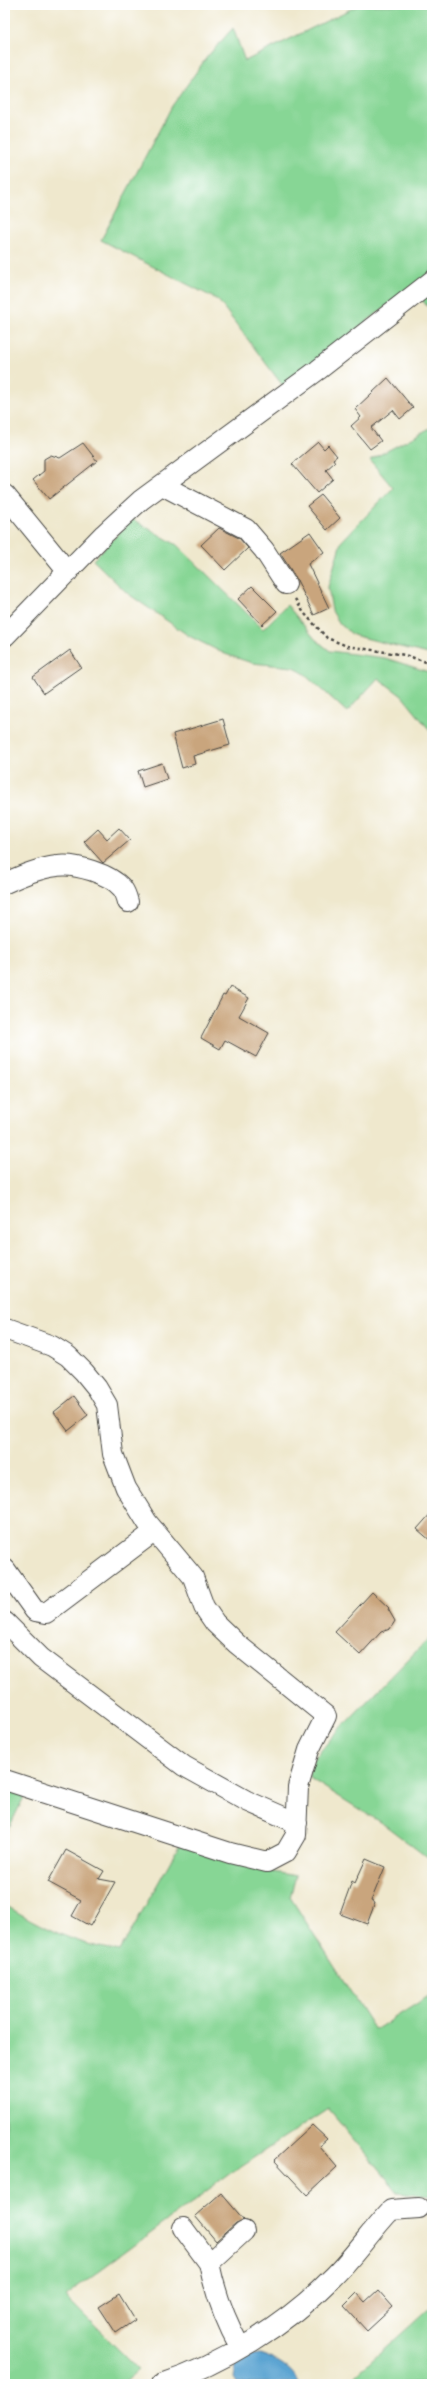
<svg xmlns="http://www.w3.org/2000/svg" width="437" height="2389" font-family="'Libre Caslon Text',serif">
  <rect width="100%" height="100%" fill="#fff"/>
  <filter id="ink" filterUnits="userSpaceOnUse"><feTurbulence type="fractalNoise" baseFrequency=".025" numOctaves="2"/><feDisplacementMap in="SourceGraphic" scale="8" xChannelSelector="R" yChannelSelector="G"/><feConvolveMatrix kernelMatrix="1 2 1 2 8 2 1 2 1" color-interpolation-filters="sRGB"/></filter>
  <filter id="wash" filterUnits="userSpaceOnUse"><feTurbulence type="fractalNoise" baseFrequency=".012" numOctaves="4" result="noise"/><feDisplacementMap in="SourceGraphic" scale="16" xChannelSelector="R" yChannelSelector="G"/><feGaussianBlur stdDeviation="0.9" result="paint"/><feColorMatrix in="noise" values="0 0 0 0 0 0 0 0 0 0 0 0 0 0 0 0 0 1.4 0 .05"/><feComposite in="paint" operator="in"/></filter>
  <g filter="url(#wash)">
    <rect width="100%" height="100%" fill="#efe8cd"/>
    <path fill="#87d695" stroke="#598060" d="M 359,5 L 432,5 L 432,271 L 283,386 L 218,300 L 101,240 L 172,106 L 207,57 L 233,28 L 245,61 Z
      M 432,292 L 432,312 L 422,300 Z
      M 432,427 L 432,655 L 353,635 L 340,624 L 332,611 L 328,587 L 341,542 L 393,488 L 370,460 Z
      M 132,519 L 177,545 L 263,629 L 287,605 L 315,639 L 330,651 L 385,658 L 432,673 L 432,733 L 402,696 L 378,678 L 347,712 L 305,674 L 293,667 L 252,663 L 225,654 L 189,636 L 127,593 L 93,560 Z
      M 432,1635 L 432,1861 L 386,1826 L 308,1777 L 314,1759 L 333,1736 Z
      M 5,1787 L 25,1795 L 5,1836 Z
      M 180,1844 L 273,1872 L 296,1876 L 290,1897 L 375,2030 L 432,1994 L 432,2196 L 398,2192 L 328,2109 L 232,2172 L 65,2296 L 139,2370 L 123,2384 L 5,2384 L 5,1905 C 44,1928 74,1944 120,1951 Z
      M 432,2306 L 432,2384 L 346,2384 Z"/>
    <path fill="#5ba4d2" stroke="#43687e" d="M 260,2354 C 278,2360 291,2367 300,2384 L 237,2384 L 234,2379 L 236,2364 L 248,2355 Z"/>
    <g id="blocks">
      <path fill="#c9a57d" d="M 388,378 L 413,408 L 400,419 L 393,410 L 371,428 L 381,441 L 370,449 L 351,426 L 361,417 L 355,409 Z
        M 318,442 L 324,449 L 328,445 L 337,456 L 333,459 L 335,462 L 326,470 L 333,479 L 317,493 L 292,464 Z
        M 83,443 L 97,461 L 49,499 L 33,480 L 44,471 L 44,459 L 51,455 L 60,458 Z
        M 321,495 L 340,518 L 327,530 L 307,506 Z
        M 219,528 L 239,538 L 248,548 L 225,570 L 201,545 Z
        M 310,532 L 324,552 L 308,564 L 329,608 L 314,615 L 296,578 L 280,553 Z
        M 252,586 L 277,611 L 262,625 L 238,599 Z
        M 70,650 L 81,667 L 44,693 L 33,677 Z
        M 223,719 L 230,745 L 193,756 L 195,764 L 182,768 L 173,734 Z
        M 162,763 L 167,779 L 143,787 L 138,771 Z
        M 119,828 L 130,840 L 103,863 L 84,842 L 98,829 L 107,839 Z
        M 230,987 L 249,998 L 239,1016 L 269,1033 L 256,1057 L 225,1040 L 220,1049 L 201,1038 L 223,995 L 225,996 Z
        M 74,1396 L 88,1415 L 68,1431 L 54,1412 Z
        M 432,1512 L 432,1542 L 417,1529 Z
        M 372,1592 L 389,1608 L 388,1609 L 395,1621 L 390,1629 L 381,1632 L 360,1655 L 335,1632 Z
        M 66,1850 L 104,1871 L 99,1879 L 115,1882 L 90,1926 L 72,1916 L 81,1900 L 48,1882 Z
        M 366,1859 L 385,1867 L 371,1901 L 375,1903 L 367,1924 L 340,1914 L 352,1881 L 355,1883 Z
        M 312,2125 L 327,2139 L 319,2146 L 337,2167 L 307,2195 L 274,2160 Z
        M 221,2193 L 244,2220 L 236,2223 L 216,2241 L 195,2216 Z
        M 378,2290 L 393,2307 L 367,2331 L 344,2306 L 357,2293 L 365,2302 Z
        M 119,2294 L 135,2320 L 116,2333 L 99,2307 Z"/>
    </g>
  </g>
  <g filter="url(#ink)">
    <use href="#blocks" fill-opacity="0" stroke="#484743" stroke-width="1"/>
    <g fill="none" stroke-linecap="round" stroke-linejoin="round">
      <g stroke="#484743" stroke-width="22">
        <path id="minor" d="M 162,485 L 246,529 L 264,550 L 286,584
          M 5,495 L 68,572
          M 5,636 L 104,534 L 141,500 L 318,370 L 432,281
          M 5,883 C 21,876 39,868 57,866 C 75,863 110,874 122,888 C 125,892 127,898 128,902
          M 5,1329 L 52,1346 L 68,1356 L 84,1372 L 97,1388 L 107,1405 L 113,1454 L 126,1488 L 147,1522 L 193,1577 L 204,1607 L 215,1623 L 237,1644 L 326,1716 L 309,1750 L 298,1787 L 296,1835 L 286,1852 L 267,1862 L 230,1853 L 5,1780
          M 5,1569 L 35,1611 L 46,1613 L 155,1531
          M 5,1622 L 41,1658 L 184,1766 L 247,1801 L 297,1823
          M 183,2228 L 209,2263 L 244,2231
          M 209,2263 C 215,2293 225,2320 240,2347
          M 162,2384 C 222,2364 286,2325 331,2279 C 353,2258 370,2232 391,2210 L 419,2208"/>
      </g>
      <path stroke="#484743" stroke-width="2.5" stroke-dasharray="3 3" stroke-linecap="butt" d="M 295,599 L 304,613 L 327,638 L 347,646 L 405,655 L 432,664"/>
      <use href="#minor" stroke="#fff" stroke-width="20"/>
    </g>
  </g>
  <rect width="437" height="2389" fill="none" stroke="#fff" stroke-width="20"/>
</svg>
